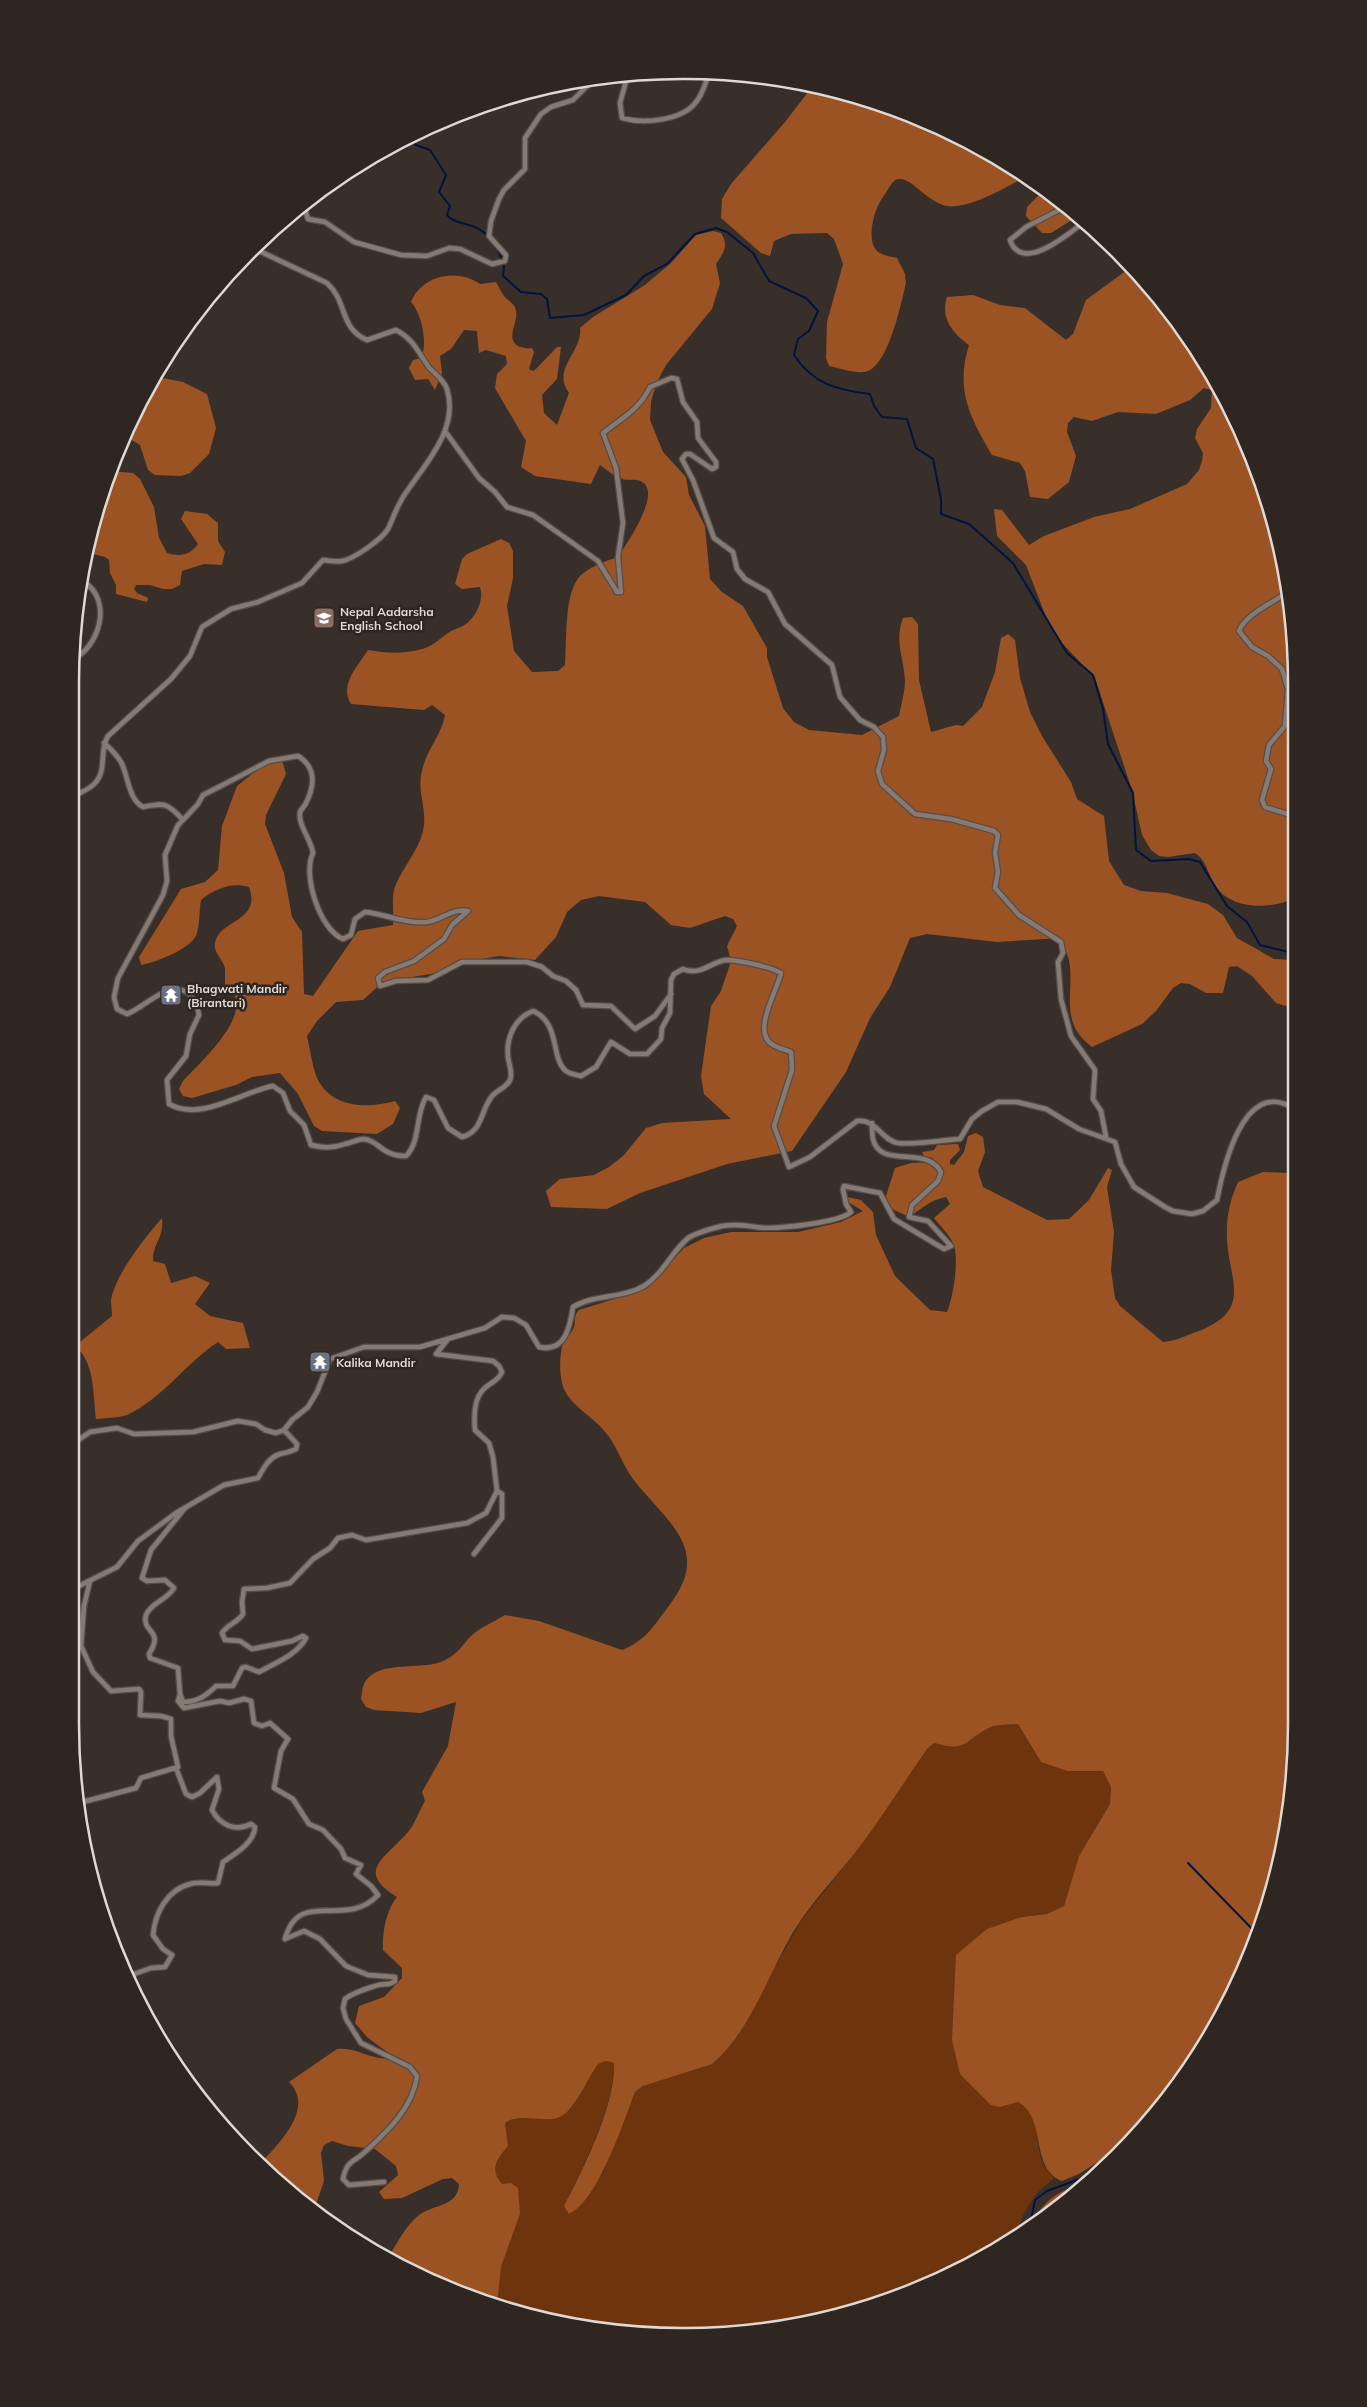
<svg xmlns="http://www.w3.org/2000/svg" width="1367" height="2407" font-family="Mulish,sans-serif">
  <rect width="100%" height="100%" fill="#392f2a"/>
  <path fill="#6d340d" d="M 1018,1724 L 1041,1762 L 1067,1771 L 1103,1771 L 1111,1787 L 1110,1804 L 1079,1856 L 1064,1906 L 1047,1914 L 1022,1917 L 1000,2107 L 1018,2102 C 1044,2117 1033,2145 1044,2165 C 1046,2170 1051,2174 1054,2178 L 1036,2194 L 1024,2213 L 1015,2237 L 990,2255 L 918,2290 L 803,2325 L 723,2336 L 604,2332 L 524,2316 L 497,2306 L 501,2267 L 520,2214 L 511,2183 L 502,2185 C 489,2169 497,2159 508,2146 L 505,2123 C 522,2111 546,2124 565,2113 C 575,2108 591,2075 598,2064 L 606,2061 L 614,2063 C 615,2104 583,2168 564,2206 L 604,2171 L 635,2092 L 751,2014 L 767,1980 L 803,1918 L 858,1849 L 927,1749 L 934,1743 C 969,1753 963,1740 991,1727 C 998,1724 1010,1725 1018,1724 Z"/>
  <path fill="#9b5324" d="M 812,87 L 881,103 L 990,152 L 1024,178 C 1004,188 980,203 957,206 C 928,211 911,170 894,181 C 890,185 886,193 883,197 C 875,208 870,227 872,240 C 874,255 885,255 897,258 L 905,274 L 906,283 C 901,303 888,370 864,372 C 853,373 839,368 829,366 L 826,358 L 827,322 L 843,264 L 834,239 L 827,233 L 791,234 L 774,241 L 770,256 L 761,253 L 721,218 L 722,199 L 731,184 L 785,122 Z
    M 1042,192 L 1075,218 L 1051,233 L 1042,233 L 1026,216 L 1027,207 Z
    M 713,231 L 721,233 C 729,246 724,252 716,264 L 720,283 L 712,309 L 666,365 L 656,384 L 651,402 L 650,420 L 663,452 L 686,477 L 689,495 L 705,526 L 710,579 L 722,592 L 743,606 L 767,648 L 767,657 L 783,708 L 794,722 L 809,730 L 862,735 L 899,716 C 901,705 905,692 905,681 C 904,658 894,641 903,618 L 912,617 L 918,624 L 919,680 L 931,732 L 956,725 L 963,726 L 982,707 L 995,672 L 1001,638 L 1008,634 L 1015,640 L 1020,678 L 1030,712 L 1042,736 L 1071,782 L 1077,799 L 1104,816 L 1109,861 L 1124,885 L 1141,891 L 1167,893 L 1208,904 L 1223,915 L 1237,938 L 1274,959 L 1293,960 L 1293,1008 L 1276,1003 L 1252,976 L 1237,966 L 1229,967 L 1223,993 L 1206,993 L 1190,984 L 1181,983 L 1173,988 L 1156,1011 L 1142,1024 L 1092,1047 C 1058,1022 1075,993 1069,960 C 1067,953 1063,946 1062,938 L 997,942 L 927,934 L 910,938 L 890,987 L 870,1018 L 846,1072 L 792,1151 L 727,1164 L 640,1193 L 607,1209 L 551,1207 L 546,1191 L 560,1179 L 594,1175 L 609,1167 L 624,1155 L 646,1128 L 662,1123 L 731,1119 L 704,1094 L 701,1076 L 711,1006 L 721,991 L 731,961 L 727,946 L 737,926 L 733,919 L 725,916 L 690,928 L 671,925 L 645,902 L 599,896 L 581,900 L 567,912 L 556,937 L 535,960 L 499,956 L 471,961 L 460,959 L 436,973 L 383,982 L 363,1000 L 336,1002 L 317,1021 L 307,1036 C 310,1049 312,1065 317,1078 C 331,1108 367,1109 395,1101 L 400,1108 L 393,1124 L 377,1134 L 322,1131 L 314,1126 L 298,1094 L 280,1073 L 252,1077 L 236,1085 L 192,1098 L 183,1096 L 179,1089 L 183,1081 C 199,1063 250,1019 233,992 C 232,990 227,987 225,984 C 225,979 225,973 225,968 C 223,959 213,953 215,943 C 219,919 262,922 249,887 C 231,882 215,889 201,900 C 199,910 200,926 196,936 C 188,950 156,962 141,965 L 139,957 L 181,889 L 205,882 L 218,870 L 222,826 L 237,786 L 257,770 L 281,757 L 286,774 L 266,815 L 265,824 L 284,873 L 292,917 L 302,932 L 304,994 L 313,996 L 358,931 L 393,925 C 394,913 391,897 395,887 C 403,866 422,847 424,825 C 426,807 417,790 422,771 C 426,750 441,737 445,715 L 432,705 L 424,710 L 351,704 C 339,685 357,667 368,650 C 385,653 402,654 418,650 C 431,648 438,640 448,633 C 453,629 461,628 466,624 C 477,615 484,600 480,587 L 462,589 L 455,584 L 462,559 L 467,554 L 501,539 L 509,543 L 513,551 L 513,578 L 507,606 L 514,651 L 532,672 L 558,671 L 565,665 C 567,641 564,600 577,580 C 585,568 606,561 618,557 C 627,543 662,493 642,482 C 637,478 629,481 623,479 C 615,477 607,470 600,465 L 591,484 L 535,476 L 521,467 L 526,441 L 495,388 L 497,374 L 507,364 L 506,356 L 486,350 L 479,353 L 477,331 L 464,330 L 451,349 L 440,356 L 442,373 L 435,390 L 428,379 L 415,380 L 409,368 L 413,360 L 421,358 C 428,344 422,314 411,302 C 422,275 457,268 480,284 L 496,282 C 499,287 501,292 504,296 C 509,302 515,303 516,311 C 519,322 503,341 521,347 C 525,348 528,349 532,348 L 534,352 L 529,369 L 533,371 L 537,368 L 557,347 L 561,347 L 557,379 L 542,395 L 544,413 L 557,425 L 569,393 C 551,368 583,352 580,328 L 593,317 L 645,285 L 671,263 L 696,235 Z
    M 1131,267 L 1194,343 L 1264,486 L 1292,604 L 1293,899 C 1267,910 1228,910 1213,882 C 1207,871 1206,860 1195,853 L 1168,857 L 1159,856 L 1151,850 L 1142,835 L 1132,790 L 1095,678 L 1063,644 L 1048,622 L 1026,565 L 997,536 L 994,509 L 1002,510 L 1029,545 L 1044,536 L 1094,517 L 1130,509 L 1187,484 L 1199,470 L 1202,461 L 1203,453 L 1195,438 L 1197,429 L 1211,408 L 1212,390 L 1204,388 L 1190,400 L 1156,414 L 1118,412 L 1092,421 L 1074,417 L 1068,423 L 1067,432 L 1076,456 L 1069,482 L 1048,499 L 1030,497 L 1025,471 L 1020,463 L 992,455 C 970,417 955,390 969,345 C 953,333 940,319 947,297 L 973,295 L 1000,305 L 1025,308 L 1066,340 L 1073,334 L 1086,300 Z
    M 152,376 L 183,382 L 207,394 L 216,428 L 209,454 L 190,473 L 181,476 L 155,475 L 148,470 L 140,445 L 125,436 Z
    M 109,471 L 133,473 L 140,479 L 154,507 L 159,538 L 167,553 C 181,557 190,555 198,544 L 181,519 L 185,511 L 207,514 L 218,523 L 218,541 L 225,552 L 222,565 L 204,564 L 182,571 L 180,585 L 172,589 L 163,589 L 150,585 L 136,585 L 134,589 L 137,593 L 148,598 L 147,602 L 116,594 L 116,585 L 110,573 L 109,560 L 105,557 L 89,553 L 102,487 Z
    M 976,1133 L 983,1137 L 985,1152 L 978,1171 L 983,1187 L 1047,1220 L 1069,1219 L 1089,1200 L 1108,1168 L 1112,1170 L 1107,1187 L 1114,1232 L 1111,1270 L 1115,1298 L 1120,1306 L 1163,1342 C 1176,1341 1187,1335 1199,1331 C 1252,1310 1230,1282 1227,1241 C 1226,1218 1229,1203 1238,1182 L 1263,1172 L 1294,1173 L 1296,1763 L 1265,1920 L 1215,2030 L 1145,2128 L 1128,2145 L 1126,2144 L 1079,2174 L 1062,2181 C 1029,2168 1048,2119 1018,2102 L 1000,2107 L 991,2105 L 960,2074 L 952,2040 L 956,1955 L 987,1929 L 1022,1917 L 1047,1914 L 1064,1906 L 1079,1856 L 1110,1804 L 1111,1787 L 1103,1771 L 1067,1771 L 1041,1762 L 1018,1724 C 1010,1725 998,1724 991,1727 C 963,1740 969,1753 934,1743 L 927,1749 C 904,1782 882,1817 858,1849 C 840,1872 820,1893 803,1917 C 770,1964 756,2026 712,2064 L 643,2086 L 635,2092 C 623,2123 598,2201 569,2214 L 564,2206 C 583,2169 616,2104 614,2063 L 606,2061 L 598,2064 C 588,2079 580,2098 568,2111 C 552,2129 523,2110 505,2123 L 508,2146 C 497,2159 489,2169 502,2184 L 511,2183 L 518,2188 L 520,2214 L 501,2267 L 497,2306 L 412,2274 L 387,2259 C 397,2244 405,2226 419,2215 C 434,2204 458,2207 459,2184 L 452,2178 L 443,2179 L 402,2198 L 384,2199 L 379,2192 L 398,2175 L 396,2166 L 375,2149 L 348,2146 L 332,2141 L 324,2145 L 321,2153 L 324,2181 L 314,2210 L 259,2165 C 277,2145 316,2109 289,2082 L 337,2049 C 359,2047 371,2062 395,2058 L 367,2037 L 355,2023 L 359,2006 L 384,1997 L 402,1978 L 402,1968 L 383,1950 C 382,1934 386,1910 397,1897 C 354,1871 386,1858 408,1832 C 415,1824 419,1811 425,1801 L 422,1792 L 448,1746 L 456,1702 L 421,1713 L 374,1710 L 366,1707 L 361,1699 C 362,1695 362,1688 364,1684 C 378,1657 425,1673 447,1659 C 457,1654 462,1646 469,1638 C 478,1628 494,1622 505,1615 L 539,1621 L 622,1650 C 645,1641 653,1627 668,1607 C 714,1549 667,1523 633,1479 C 622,1464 617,1446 606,1433 C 594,1417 572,1407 564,1389 C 559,1377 559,1355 563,1344 C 566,1338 572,1333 574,1327 C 576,1321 573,1316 579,1310 L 646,1289 L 684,1248 L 704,1238 L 731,1232 L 798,1232 L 841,1222 L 863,1211 L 848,1202 L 847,1197 L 861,1200 L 873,1212 L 876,1235 L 895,1276 L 930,1310 L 947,1312 C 953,1298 960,1257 953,1243 C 949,1234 940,1226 934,1218 L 950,1204 L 946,1197 C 930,1200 921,1209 909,1217 L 890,1208 L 886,1196 L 895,1168 L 911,1163 L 933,1162 L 933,1158 L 924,1156 L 922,1152 L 934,1150 L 937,1145 L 958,1144 L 960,1150 L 950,1160 L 950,1164 L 954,1165 L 964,1152 L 968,1136 Z
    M 162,1218 C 164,1240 153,1241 153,1261 L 165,1264 L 171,1283 L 195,1276 L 210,1283 L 195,1304 L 210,1316 L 243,1323 L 250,1348 L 226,1349 L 218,1342 C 186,1363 162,1399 127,1415 C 118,1418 105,1418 96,1419 C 93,1395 95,1362 75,1346 L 112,1316 C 112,1311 111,1305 111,1300 C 115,1275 146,1236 162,1218 Z
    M 1095,2178 L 1088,2185 L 1029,2227 C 1048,2193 1061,2192 1095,2178 Z"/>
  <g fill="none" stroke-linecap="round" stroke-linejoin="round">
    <path stroke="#001440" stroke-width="2" d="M 406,137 L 416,145 L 430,150 L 446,175 L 439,192 L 450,206 L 447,215 C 454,225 475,222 488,236
      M 497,247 L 504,266 L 503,276 L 521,292 L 541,294 L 547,299 L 550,318 L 584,315 L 626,295 L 644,276 L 667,264 L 695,234 L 716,228 L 727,232 L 753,253 L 769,281 L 806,298 L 818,311 L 809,331 L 798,339 L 794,355 C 813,384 837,390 870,394 L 874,406 L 882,417 L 907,419 L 916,448 L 933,459 L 941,499 L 941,514 L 969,524 L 1013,563 L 1067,653 L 1093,675 L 1103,709 L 1108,744 L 1133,793 L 1136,850 L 1151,861 L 1189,859 L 1200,862 L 1227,906 L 1247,922 L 1260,945 L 1293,953
      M 1188,1863 L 1258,1935
      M 1022,2232 L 1031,2220 L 1035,2200 L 1047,2191 L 1088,2176 L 1106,2162 L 1112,2154 L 1129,2144"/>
    <g stroke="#554d4a" stroke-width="7">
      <path id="street" d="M 628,74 L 620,103 L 622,118 C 643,124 682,121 696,102 C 703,94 705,84 709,73
        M 303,203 L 308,219 L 325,222 L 354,242 L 401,255 L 427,256 L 449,248 L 460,249 L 492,264 L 505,261 L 506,255 L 489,236 L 491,221 L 499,199 L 504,190 L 525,169 L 525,138 L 541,114 L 551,107 L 573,100 L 593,80
        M 1063,208 L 1026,227 L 1010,240 C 1022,274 1068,234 1083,223
        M 445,431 L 479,478 L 495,492 L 507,507 L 533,515 L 598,561 L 617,592 L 621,592 L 618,557 L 623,523 L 616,468 L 603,433 C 623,417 638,411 650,387 L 671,378 L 677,379 L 683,402 L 697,422 L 698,438 L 716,462 L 716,467 L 712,469 L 690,454 L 686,454 L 682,459 L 693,480 L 714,538 L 733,552 L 737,569 L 745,579 L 768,592 L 785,624 L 832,665 L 840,697 L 860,720 L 874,727 L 883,737 L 884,750 L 878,771 L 882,784 L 915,814 L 951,819 L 994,831 L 998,835 L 995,853 L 998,872 L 995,888 L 1019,915 L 1061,942 L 1063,953 L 1058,962 L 1061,999 L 1071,1036 L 1095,1070 L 1093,1099 L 1101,1111 L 1106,1137
        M 112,465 L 114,465 L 114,462
        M 1289,591 C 1275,602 1245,614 1239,631 L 1252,647 L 1268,656 L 1282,669 L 1288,689 L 1285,726 L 1269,745 L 1266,761 L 1271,769 L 1262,800 L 1265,807 L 1291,815 L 1292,813
        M 71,660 C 100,648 113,600 84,582
        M 104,743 C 111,749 118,756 122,764 C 128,777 129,800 143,807 C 164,803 167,802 183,820 L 178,825 L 165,855 L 167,881 L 163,895 L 118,978 L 114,997 L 117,1009 L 127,1014 C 146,1007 169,978 189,994 C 196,1000 198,1007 199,1015 L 190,1034 L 186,1056 L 167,1080 L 169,1104 C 201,1122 241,1092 273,1086 L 283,1093 L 290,1111 L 304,1125 L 311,1145 C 322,1148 334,1148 345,1144 C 351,1143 358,1139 364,1139 C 380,1141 381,1156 406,1156 C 421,1141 415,1115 426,1097 L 434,1100 L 448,1128 L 462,1137 C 484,1131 480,1109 493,1095 C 498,1090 507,1087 510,1080 C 513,1072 509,1065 508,1057 C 506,1037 515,1018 533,1011 C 561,1023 550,1058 566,1071 C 570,1074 577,1075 581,1076 L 596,1067 L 611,1042 L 630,1054 L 647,1054 L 661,1039 L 662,1028 L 670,1013 L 671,980 L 674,974 L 683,969 C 702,977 714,959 728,960 C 742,961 768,966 781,973 C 777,991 751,1033 773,1045 C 778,1048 786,1050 791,1052 L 792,1070 L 774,1126 L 789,1167 L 810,1157 L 857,1121 C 877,1119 881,1140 898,1143 C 916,1145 942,1140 960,1139 L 972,1119 L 982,1111 L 998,1102 L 1017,1102 L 1046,1109 L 1079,1129 L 1115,1142 L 1121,1164 L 1134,1187 L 1165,1207 L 1173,1211 L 1192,1214 L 1203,1211 L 1217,1200 C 1223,1169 1243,1077 1293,1108
        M 72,797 C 80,792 90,790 96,782 C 107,769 99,750 108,736 L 171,679 L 190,656 L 202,627 L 231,609 L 258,602 L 302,583 L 323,560 C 329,561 336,562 342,561 C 354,559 382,539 388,529 C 394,516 398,503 407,491 C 427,462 459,428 447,389 C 443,378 434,374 428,366 C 417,350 413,339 396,330 L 367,340 C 339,328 348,302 327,283 L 255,249
        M 183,820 L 198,804 L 203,795 L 213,790 L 269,761 L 298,756 C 316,767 315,785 306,803 C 305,806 301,809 300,812 C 298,826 311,839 313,853 C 302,875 320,930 343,939 L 351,935 L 355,919 L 365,912 C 385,914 405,924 427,922 C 441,920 453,908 468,911 L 452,925 L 444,939 L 414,961 L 385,972 L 378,978 L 380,986 L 396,981 L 428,980 L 462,962 L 527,962 L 542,967 L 553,976 L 566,981 L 576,990 L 583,1005 L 611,1006 L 635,1029 L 655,1016 L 671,994
        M 448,1339 L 436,1354 L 493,1361 L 499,1366 L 502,1372 C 498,1382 488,1383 482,1391 C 474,1400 474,1419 475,1430 L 489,1443 L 493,1457 L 497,1491
        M 74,1443 L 90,1432 L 117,1428 L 134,1434 L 193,1432 L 238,1421 L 256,1424 L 265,1430 L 276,1433 L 284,1430 L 292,1420 L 308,1407 L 317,1392 L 330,1359 L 364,1347 L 420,1347 L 485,1328 L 502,1317 L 514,1318 L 526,1325 L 539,1347 C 565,1353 570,1327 573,1307 C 594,1294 622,1299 644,1286 C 662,1275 671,1253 687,1239 C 693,1234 714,1228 722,1226 C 734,1224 744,1225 756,1227 C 773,1230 839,1223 851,1212 L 846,1204 L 843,1189 L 844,1186 L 880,1193 L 894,1219 L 944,1249 L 951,1246 L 928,1221 L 909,1217 L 912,1205 L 938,1181 L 941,1172 C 926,1144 880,1170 873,1139 C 872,1135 872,1128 872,1123
        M 185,1508 L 151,1550 L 142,1578 L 147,1581 L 165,1580 L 174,1588 C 168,1599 150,1604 146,1615 C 141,1633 165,1629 149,1654 L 150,1658 L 178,1668 L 180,1694 L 183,1702 C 197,1702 206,1696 216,1686 L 233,1686 L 242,1668 L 246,1667 L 259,1672 C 275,1663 297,1655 306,1638 L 303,1636 L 292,1641 L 252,1649 L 240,1641 L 225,1640 L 222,1633 C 228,1624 237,1623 243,1614 L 242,1602 L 244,1589 L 267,1588 L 290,1583 L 313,1559 L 330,1548 L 338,1538 L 352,1535 L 366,1540 L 467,1523 L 486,1513 L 497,1491 L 502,1494 L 502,1518 L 474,1554
        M 75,1588 L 117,1567 L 138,1541 L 176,1513 L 224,1485 L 258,1478 C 263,1469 269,1457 280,1454 C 286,1453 290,1452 296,1449 L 297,1444 L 284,1430
        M 180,1694 L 178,1701 L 184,1708 L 220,1701 L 229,1703 L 244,1699 L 251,1701 L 254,1723 L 262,1726 L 270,1723 L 288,1739 L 281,1751 L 274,1788 L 293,1799 L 309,1824 L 323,1830 L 341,1849 L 345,1858 L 361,1865 L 356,1874 L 371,1886 L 378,1895 C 345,1930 299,1887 285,1939 L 304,1931 L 320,1939 L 346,1966 L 368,1975 L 395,1977 L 395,1981 C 389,1986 383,1983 375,1986 C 365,1989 353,1993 345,1999 L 343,2008 L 346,2019 L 361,2043 L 410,2067 L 417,2076 C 413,2107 388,2131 366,2151 C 354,2163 347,2159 343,2179 L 349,2185 L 384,2182
        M 75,1804 L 136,1788 L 141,1778 L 178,1767 L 171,1736 L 171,1719 L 161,1716 L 140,1715 L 141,1692 L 139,1689 L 111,1691 L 93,1672 L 81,1646 L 84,1606 L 90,1581
        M 126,1977 L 151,1968 L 165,1967 L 172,1955 L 163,1949 L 153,1935 C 155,1913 167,1890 190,1884 C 198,1881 210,1884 218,1883 L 223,1862 C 235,1854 254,1843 255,1827 L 251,1824 C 235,1832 220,1825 212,1810 L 219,1789 L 217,1777 L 200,1793 L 192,1797 L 186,1794 L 176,1768"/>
    </g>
    <use href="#street" stroke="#857a74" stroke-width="4.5"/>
  </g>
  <defs>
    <g id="school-square" transform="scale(1.125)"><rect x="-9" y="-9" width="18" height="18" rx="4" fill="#8d6e63" stroke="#2f2621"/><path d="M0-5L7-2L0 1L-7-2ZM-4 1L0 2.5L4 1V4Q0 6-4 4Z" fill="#fff"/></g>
    <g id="temple-square" transform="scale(1.125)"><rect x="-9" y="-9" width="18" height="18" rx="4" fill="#6b7280" stroke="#2f2621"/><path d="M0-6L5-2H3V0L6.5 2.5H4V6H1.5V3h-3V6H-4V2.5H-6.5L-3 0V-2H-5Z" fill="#fff"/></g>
  </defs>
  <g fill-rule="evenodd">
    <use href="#school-square" x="324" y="618"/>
    <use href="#temple-square" x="171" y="995"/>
    <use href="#temple-square" x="320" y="1362"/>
  </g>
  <g text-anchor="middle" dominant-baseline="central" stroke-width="5" stroke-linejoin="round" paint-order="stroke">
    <g font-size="12" font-weight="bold" fill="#dfd9d6" stroke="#2f2621" text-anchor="start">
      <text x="340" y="611">Nepal Aadarsha<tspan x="340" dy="14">English School</tspan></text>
      <text x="187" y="988">Bhagwati Mandir<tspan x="187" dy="14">(Birantari)</tspan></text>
      <text x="336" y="1362">Kalika Mandir</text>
    </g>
  </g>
  <path d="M0 0H1367V2407H0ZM683 79H684A604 604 0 0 1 1288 683V1724A604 604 0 0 1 684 2328H683A604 604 0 0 1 79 1724V683A604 604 0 0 1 683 79Z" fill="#2f2621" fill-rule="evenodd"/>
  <path fill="none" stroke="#dfd9d6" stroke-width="2.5" d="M683 79H684A604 604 0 0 1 1288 683V1724A604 604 0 0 1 684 2328H683A604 604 0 0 1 79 1724V683A604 604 0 0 1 683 79Z"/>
</svg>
